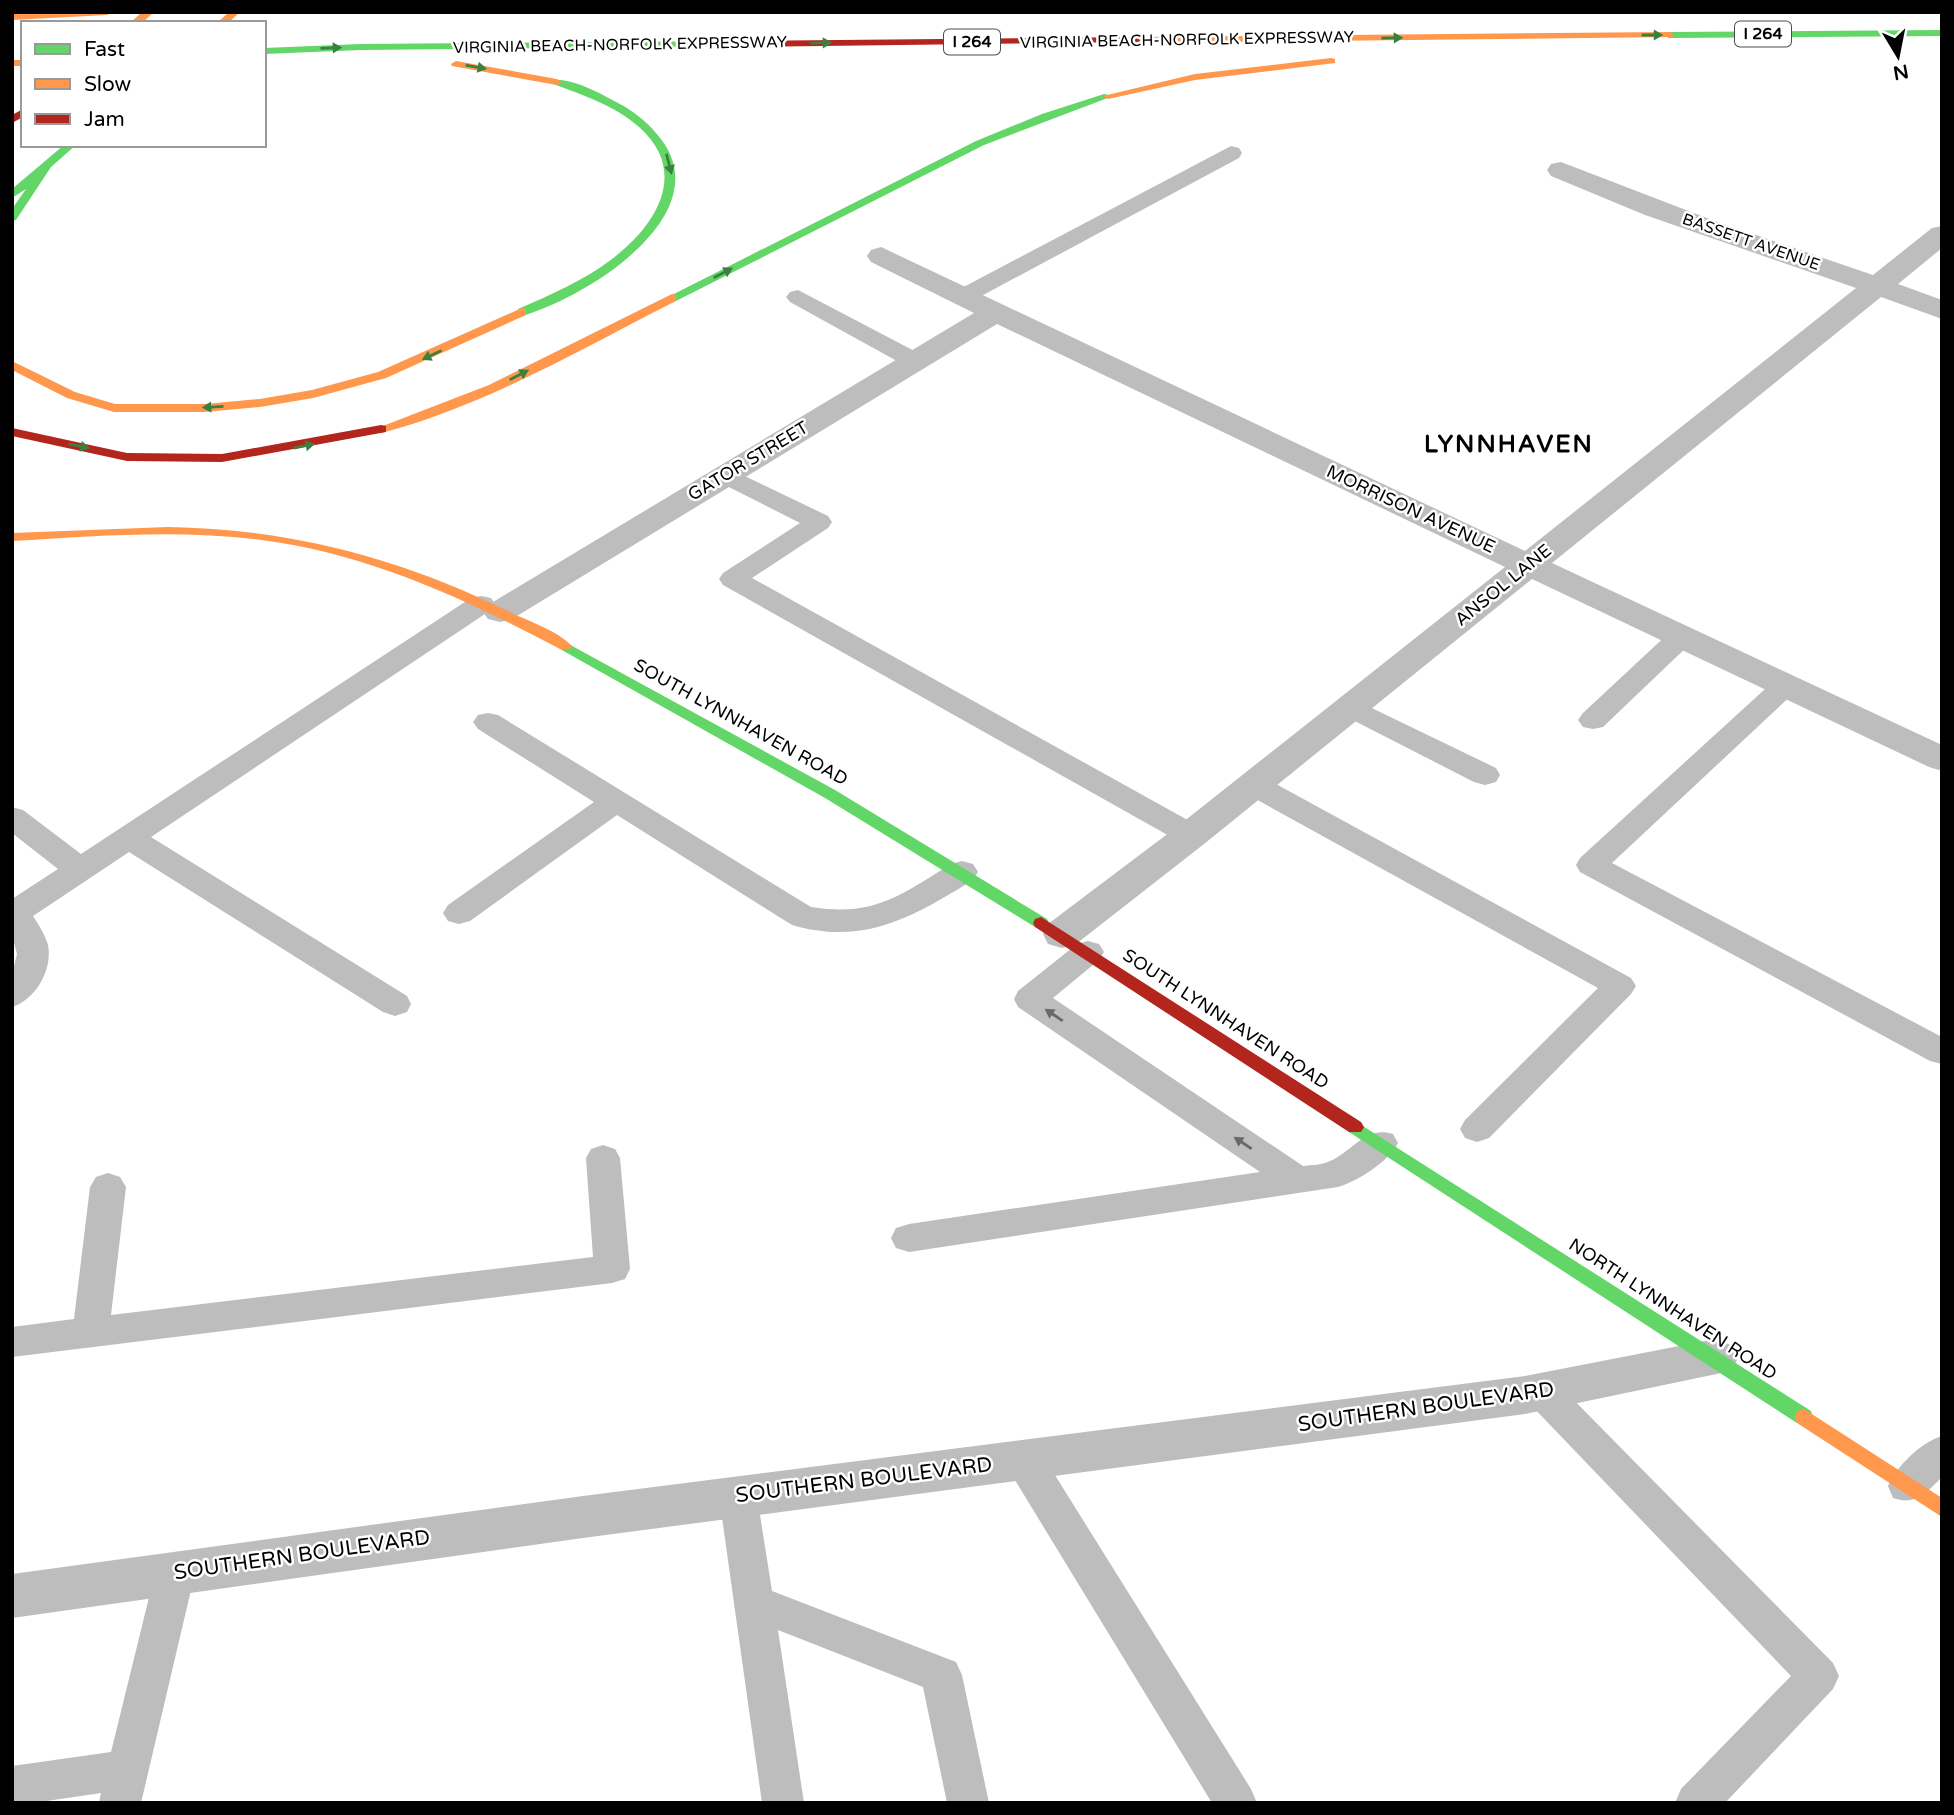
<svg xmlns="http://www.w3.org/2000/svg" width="1954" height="1815" font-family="'Varela Round',sans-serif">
  <rect width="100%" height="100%" fill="#fff"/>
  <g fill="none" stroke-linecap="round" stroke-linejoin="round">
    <path fill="#bdbdbd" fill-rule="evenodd" d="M 1231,146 L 1239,148 L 1242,153 L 1239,158 L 972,301 L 956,301 L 952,296 L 956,291 Z
      M 798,290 L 924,356 L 927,361 L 924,366 L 915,368 L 906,366 L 790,302 L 786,297 L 790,292 Z
      M 726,467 L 828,516 L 832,522 L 828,528 L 752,578 L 1202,828 L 1206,835 L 1202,842 L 1191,845 L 1180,842 L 723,585 L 719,579 L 723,573 L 800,523 L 717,481 L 713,475 L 717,469 Z
      M 481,596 L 491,598 L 495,604 L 491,610 L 151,837 L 407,996 L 411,1004 L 407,1012 L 395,1016 L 383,1012 L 129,852 L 33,916 C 39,925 45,935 48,945 C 53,970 35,1000 12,1007 L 12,974 L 17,954 L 12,935 L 12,899 L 58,869 L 12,833 L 12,807 L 23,810 L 81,854 L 471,598 Z
      M 1682,627 L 1692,630 L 1696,636 L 1692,642 L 1603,727 L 1593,729 L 1583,727 L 1578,720 L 1583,713 L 1672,630 Z
      M 1786,676 L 1796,679 L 1800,685 L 1796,691 L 1612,863 L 1942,1037 L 1942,1064 L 1930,1061 L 1580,872 L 1576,865 L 1580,858 L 1776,679 Z
      M 1351,698 L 1496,768 L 1500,775 L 1496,782 L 1485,785 L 1474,782 L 1341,714 L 1337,707 L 1341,700 Z
      M 488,713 L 498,715 L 811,907 C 873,917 900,896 951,864 L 962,861 L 973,864 L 978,872 L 973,880 C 913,917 864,946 792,925 L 617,815 L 470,921 L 459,924 L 448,921 L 443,913 L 448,905 L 594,802 L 478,729 L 473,722 L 478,715 Z
      M 1254,775 L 1265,778 L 1631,978 L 1636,986 L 1631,994 L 1489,1138 L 1477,1142 L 1465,1138 L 1460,1129 L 1465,1120 L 1598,988 L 1243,792 L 1239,785 L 1243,778 Z
      M 1088,941 L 1099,944 L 1104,952 L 1099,960 L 1053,998 L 1303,1166 C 1311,1165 1323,1165 1330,1161 C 1353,1151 1366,1125 1393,1134 L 1398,1143 C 1388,1162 1358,1181 1338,1187 L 909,1252 L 896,1248 L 891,1238 L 896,1228 L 909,1224 L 1260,1172 L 1018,1007 L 1014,999 L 1018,991 L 1077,944 Z
      M 603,1145 L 615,1149 L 620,1158 L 630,1269 L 625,1279 L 612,1283 L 12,1357 L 12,1327 L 74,1319 L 90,1187 L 96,1177 L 108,1173 L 120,1177 L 126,1187 L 111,1315 L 593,1257 L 586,1158 L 591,1149 Z
      M 1542,1376 L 1555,1381 L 1833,1663 L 1839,1676 L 1833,1689 L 1725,1803 L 1675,1803 L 1681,1789 L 1791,1676 L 1529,1403 L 1523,1392 L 1529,1381 Z
      M 1942,1436 L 1942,1477 C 1926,1493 1916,1506 1893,1498 L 1888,1486 C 1898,1465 1920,1443 1942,1436 Z
      M 1024,1444 L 1038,1448 L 1251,1789 L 1257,1803 L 1212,1803 L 1010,1472 L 1005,1460 L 1010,1448 Z
      M 738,1479 L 752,1484 L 757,1496 L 772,1591 L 956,1662 L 962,1675 L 989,1803 L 947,1803 L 923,1687 L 778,1630 L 804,1803 L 762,1803 L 719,1496 L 724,1484 Z
      M 175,1555 L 189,1561 L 195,1573 L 141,1803 L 99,1803 L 101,1793 L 33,1803 L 12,1803 L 12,1766 L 111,1752 L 155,1573 L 161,1561 Z"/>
    <path fill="#bdbdbd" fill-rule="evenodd" d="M 1561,162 L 1712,220 L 1873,275 L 1932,228 L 1942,226 L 1942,248 L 1898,284 L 1942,300 L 1942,319 L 1881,297 L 1552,563 L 1942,745 L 1942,771 L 1929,767 L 1532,579 L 1204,844 L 1076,944 L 1062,948 L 1048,944 L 1043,934 L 1048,924 L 1178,826 L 1505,567 L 997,324 L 512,619 L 500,622 L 488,619 L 483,612 L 488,605 L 974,313 L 871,262 L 867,256 L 871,250 L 881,247 L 1525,551 L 1856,288 L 1645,215 L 1551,176 L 1547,170 L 1551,164 Z
      M 1715,1339 L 1731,1345 L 1738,1358 L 1731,1371 L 1525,1414 L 583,1538 L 12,1618 L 12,1574 L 583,1496 L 1525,1376 Z"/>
    <path fill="#63d668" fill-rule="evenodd" d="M 1942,30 L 1942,36 L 1669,38 L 1664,35 L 1669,32 Z
      M 744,41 L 749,44 L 748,46 L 361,50 L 264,54 L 264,48 L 361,44 Z
      M 553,80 C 573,78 601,94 618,103 C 632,110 646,121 656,133 C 726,211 588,297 522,316 L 518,315 L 518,309 C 550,295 583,281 612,259 C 656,226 690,172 639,127 C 614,105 583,95 553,84 Z
      M 1104,94 L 1113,96 L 984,145 L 676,301 L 668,301 L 666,298 L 976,141 L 1042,114 Z
      M 64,145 L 76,145 L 51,167 L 16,220 L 12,221 L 12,209 L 26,189 L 12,198 L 12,189 Z
      M 565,642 L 835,790 L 1047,919 L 1049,923 L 1041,929 L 1035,927 L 825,798 L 560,649 L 558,646 L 560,643 Z
      M 1355,1121 L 1811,1411 L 1813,1417 L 1811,1423 L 1804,1425 L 1797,1423 L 1349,1132 L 1346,1127 L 1349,1122 Z"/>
    <path fill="#ff974d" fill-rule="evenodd" d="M 44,12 L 112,12 L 107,15 L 12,20 L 12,14 Z
      M 142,12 L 154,12 L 142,23 L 130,23 Z
      M 229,12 L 240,12 L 228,23 L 217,23 Z
      M 1669,32 L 1673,33 L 1673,37 L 1135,43 L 1130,40 L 1135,37 Z
      M 1331,58 L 1335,59 L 1335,63 L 1195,80 L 1108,99 L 1103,96 L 1195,74 Z
      M 12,60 L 23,60 L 23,66 L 12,66 Z
      M 456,61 L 557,79 L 562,82 L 557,85 L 452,66 L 451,64 Z
      M 672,294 L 676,295 L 676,301 C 581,349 485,406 381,433 L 375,429 L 489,385 Z
      M 522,308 L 526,309 L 526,315 L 386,378 L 313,398 L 260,407 L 205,412 L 114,412 L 67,398 L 12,370 L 12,361 L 75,392 L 115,404 L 205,404 L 260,399 L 312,390 L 378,372 Z
      M 168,527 C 292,529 400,558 512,613 C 530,622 558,631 572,646 L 570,649 L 560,649 C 466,599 368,554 262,540 C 179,529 95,536 12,541 L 12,533 Z
      M 1804,1409 L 1942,1498 L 1942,1517 L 1797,1423 L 1795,1417 L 1797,1411 Z"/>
    <path fill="#b3261e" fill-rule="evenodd" d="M 1135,37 L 1140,40 L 1139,42 L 744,47 L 739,44 L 744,41 Z
      M 23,109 L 23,117 L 12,123 L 12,115 Z
      M 381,425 L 386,426 L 386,432 L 222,462 L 127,461 L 12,436 L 12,428 L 127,453 L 222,454 Z
      M 1041,917 L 1361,1122 L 1364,1127 L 1361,1132 L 1349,1132 L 1035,927 L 1033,923 L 1035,919 Z"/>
  </g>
  <defs><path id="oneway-solid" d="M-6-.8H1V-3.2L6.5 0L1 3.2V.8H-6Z" transform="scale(1.75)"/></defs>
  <g fill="#3b803e">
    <use href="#oneway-solid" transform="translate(1652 35)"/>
    <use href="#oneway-solid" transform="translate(1392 38) rotate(-1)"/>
    <use href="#oneway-solid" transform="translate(821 43) rotate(-1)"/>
    <use href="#oneway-solid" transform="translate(331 48) rotate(-2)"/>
    <use href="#oneway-solid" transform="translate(476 67) rotate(10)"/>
    <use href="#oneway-solid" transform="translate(669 164) rotate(76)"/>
    <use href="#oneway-solid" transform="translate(723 273) rotate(-27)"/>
    <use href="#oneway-solid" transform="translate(432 355) rotate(155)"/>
    <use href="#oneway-solid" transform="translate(519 375) rotate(-27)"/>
    <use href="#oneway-solid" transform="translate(213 407) rotate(177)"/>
    <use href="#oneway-solid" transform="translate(79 446) rotate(12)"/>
    <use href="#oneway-solid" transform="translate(304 446) rotate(-11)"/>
  </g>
  <g fill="#686868">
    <use href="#oneway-solid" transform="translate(1054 1015) rotate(-146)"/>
    <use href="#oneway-solid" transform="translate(1243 1143) rotate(-146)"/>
  </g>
  <g text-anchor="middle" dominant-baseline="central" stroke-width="5" stroke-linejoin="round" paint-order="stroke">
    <g fill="#fff" stroke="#4c4c4c" stroke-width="2">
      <rect x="1735" y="21.5" width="56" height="25" rx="5"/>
      <rect x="944" y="29.5" width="56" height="25" rx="5"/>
    </g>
    <g font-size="16" font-weight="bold" fill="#000">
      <text x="1763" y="34">I 264</text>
      <text x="972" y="42">I 264</text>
    </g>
    <g font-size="16" fill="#000" stroke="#fff">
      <text transform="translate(1187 40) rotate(-1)">VIRGINIA BEACH-NORFOLK EXPRESSWAY</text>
      <text transform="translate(620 45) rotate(-1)">VIRGINIA BEACH-NORFOLK EXPRESSWAY</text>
      <text transform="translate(1751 242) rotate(19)">BASSETT AVENUE</text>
    </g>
    <g font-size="18" fill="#000" stroke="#fff">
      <text transform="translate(748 461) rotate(-31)">GATOR STREET</text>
      <text transform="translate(1411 509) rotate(25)">MORRISON AVENUE</text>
      <text transform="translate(1503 585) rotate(-39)">ANSOL LANE</text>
      <text transform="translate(741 722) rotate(29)">SOUTH LYNNHAVEN ROAD</text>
      <text transform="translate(1226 1019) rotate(33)">SOUTH LYNNHAVEN ROAD</text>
      <text transform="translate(1673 1309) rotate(33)">NORTH LYNNHAVEN ROAD</text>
    </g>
    <g font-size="21" fill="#000" stroke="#fff">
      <text transform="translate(1426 1407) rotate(-8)">SOUTHERN BOULEVARD</text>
      <text transform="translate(864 1480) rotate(-7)">SOUTHERN BOULEVARD</text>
      <text transform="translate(302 1555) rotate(-8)">SOUTHERN BOULEVARD</text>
    </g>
    <g font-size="24" font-weight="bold" letter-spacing="2" fill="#000" stroke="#fff">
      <text x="1509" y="444">LYNNHAVEN</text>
    </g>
  </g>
  <rect width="1954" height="1815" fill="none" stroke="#000000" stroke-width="28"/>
  <rect x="21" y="21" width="245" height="126" fill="#ffffff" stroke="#999999" stroke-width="2"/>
  <rect x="35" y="44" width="35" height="10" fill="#63d668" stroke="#999999" stroke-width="2"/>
  <text x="84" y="56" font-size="21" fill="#000000">Fast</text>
  <rect x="35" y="79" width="35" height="10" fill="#ff974d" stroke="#999999" stroke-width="2"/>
  <text x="84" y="91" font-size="21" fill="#000000">Slow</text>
  <rect x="35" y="114" width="35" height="10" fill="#b3261e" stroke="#999999" stroke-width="2"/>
  <text x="84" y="126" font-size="21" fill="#000000">Jam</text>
  <g transform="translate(1898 56) rotate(170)" stroke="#ffffff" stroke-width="5" paint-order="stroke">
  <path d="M0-5L12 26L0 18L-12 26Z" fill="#000000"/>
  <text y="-10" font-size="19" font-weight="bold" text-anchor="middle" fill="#000000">N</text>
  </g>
</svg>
